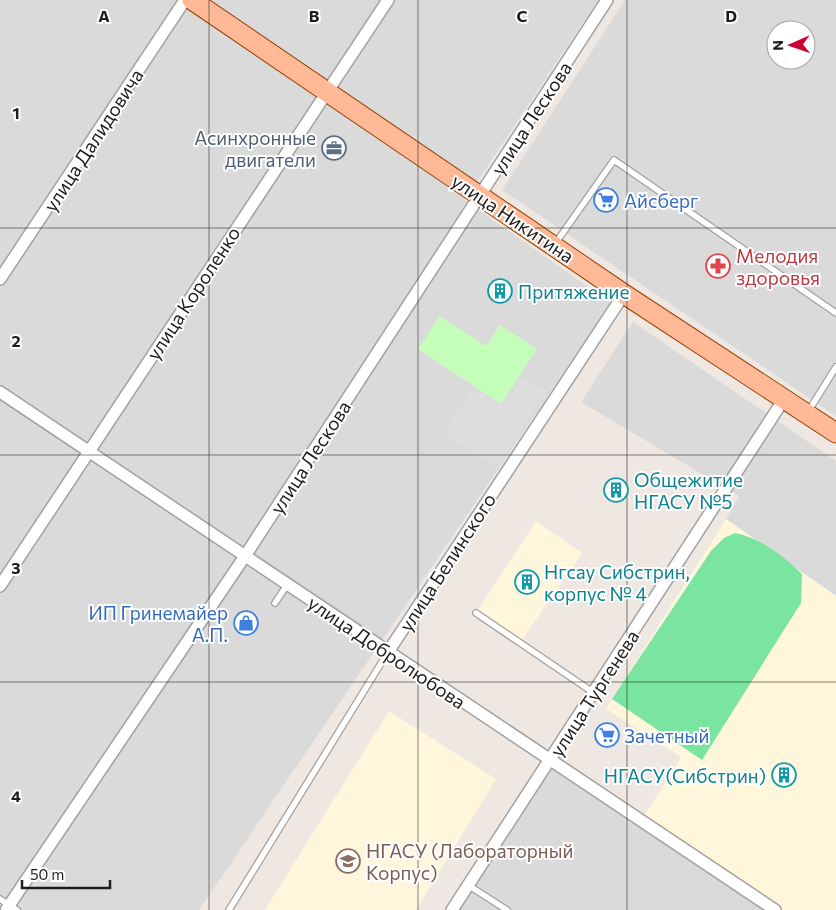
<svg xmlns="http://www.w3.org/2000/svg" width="836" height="910" font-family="Commissioner,sans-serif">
  <rect width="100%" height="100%" fill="#efe7e2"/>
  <path fill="#dbdada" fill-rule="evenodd" d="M 0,0 L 598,0 L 465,200 L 611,303 L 199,910 L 10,910 L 0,903 Z
    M 625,0 L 836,0 L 836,416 L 502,190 ZM 776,30 L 806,30 L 806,60 L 776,60 Z
    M 633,322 L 836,461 L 836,596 L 726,519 L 739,496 L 581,402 Z
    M 550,761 L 773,910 L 452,910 Z"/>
  <path fill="#fff6db" d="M 726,519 L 836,596 L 836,910 L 777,910 L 641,821 L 681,757 L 606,709 Z
    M 536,521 L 582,553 L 520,643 L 476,613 Z
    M 389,711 L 496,779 L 416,910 L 265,910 Z"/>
  <path fill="#c5fdbb" d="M 440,316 L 486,346 L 500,325 L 537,349 L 501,404 L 418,349 Z"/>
  <path fill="#7ae4a1" d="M 735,533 C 761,538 783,556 802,574 L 801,603 L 702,760 L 612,699 L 711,551 L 724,538 Z"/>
  <path fill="#ddd" d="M 523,377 L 546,391 L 497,468 L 443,433 L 473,387 L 504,407 Z"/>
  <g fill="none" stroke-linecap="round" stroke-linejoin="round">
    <g stroke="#a1a1a1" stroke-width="8">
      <path id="service" d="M 555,244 L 614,160 L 836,313
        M 808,412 L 836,367
        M 275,603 L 287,585
        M 476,613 L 594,693
        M 468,885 L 507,910
        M 0,899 L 17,910
        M 229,910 L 388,652"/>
    </g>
    <g stroke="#a1a1a1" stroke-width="14">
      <path id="minor" d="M 0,279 L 185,0
        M 0,392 L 775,910
        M 0,586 L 388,0
        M 388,652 L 624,294
        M 6,910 L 245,556 L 607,0
        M 452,910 L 784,399"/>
    </g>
    <g stroke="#964000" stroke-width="21">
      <path id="primary" d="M 192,0 L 624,294 L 836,433"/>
    </g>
    <use href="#service" stroke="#fff" stroke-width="5.5"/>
    <use href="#minor" stroke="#fff" stroke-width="11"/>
    <use href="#primary" stroke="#ffb997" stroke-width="19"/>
    <path stroke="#6b6b6b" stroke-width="1" d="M 0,910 L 1,910"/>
  </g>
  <path fill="none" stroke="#1d1d1d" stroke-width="1" stroke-opacity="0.55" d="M 209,0 L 209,910M 418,0 L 418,910M 627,0 L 627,910M 0,228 L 836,228M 0,455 L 836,455M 0,682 L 836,682"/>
  <defs>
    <g id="office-ring" transform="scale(1.25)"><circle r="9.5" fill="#fff" stroke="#5c6f8a" stroke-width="1.5"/><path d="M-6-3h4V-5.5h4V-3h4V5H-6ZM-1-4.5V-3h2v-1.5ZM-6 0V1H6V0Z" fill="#5c6f8a"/></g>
    <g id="supermarket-ring" transform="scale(1.25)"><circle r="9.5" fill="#fff" stroke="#3f7fe0" stroke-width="1.5"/><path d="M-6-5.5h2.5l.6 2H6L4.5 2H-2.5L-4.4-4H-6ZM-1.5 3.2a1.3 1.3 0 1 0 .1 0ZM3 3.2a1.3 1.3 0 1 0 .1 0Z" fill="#3f7fe0"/></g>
    <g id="pharmacy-ring" transform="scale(1.25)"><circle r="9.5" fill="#fff" stroke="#e0444e" stroke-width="1.5"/><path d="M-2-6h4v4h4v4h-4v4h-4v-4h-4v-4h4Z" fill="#e0444e"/></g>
    <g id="building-ring" transform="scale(1.25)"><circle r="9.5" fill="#fff" stroke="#0f9aa8" stroke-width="1.5"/><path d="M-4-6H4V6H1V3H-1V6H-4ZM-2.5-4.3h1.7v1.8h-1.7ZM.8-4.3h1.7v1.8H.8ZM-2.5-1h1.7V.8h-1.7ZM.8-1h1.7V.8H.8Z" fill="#0f9aa8"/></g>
    <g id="shop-ring" transform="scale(1.25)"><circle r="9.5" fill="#fff" stroke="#3f7fe0" stroke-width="1.5"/><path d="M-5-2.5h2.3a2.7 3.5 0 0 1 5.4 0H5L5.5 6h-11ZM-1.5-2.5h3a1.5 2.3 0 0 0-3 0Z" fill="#3f7fe0"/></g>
    <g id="university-ring" transform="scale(1.25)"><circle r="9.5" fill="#fff" stroke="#8d6e63" stroke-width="1.5"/><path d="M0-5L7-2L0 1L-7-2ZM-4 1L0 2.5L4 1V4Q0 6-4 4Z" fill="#8d6e63"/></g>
  </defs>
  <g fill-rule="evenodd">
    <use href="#office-ring" x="334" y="148"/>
    <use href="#supermarket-ring" x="606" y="200"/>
    <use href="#pharmacy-ring" x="718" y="266"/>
    <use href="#building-ring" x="500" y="291"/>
    <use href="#building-ring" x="616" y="490"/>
    <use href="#building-ring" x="527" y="582"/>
    <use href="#shop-ring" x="246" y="623"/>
    <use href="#supermarket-ring" x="607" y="735"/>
    <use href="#building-ring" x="784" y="775"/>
    <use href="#university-ring" x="348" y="861"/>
  </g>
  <g text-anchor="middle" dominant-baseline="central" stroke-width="4" stroke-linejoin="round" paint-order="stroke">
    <g font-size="19" fill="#1d1d1d" stroke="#fff">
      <text transform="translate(531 118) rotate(-57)">улица Лескова</text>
      <text transform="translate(93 140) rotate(-57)">улица Далидовича</text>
      <text transform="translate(513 218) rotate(34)">улица Никитина</text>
      <text transform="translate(193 293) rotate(-57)">улица Короленко</text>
      <text transform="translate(310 457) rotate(-57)">улица Лескова</text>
      <text transform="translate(447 562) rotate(-57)">улица Белинского</text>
      <text transform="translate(387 652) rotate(34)">улица Добролюбова</text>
      <text transform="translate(594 693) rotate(-57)">улица Тургенева</text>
    </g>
    <g font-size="19" fill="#4e5e75" stroke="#fff" text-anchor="end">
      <text x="316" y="137">Асинхронные<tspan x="316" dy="22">двигатели</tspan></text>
    </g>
    <g font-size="19" fill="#366cbe" stroke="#fff" text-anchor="start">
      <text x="624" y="200">Айсберг</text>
      <text x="228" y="612" text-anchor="end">ИП Гринемайер<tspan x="228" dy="22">А.П.</tspan></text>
      <text x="624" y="735">Зачетный</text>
    </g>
    <g font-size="19" fill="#be3a42" stroke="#fff" text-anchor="start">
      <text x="736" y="255">Мелодия<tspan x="736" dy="22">здоровья</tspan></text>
    </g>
    <g font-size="19" fill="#0d838f" stroke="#fff" text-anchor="start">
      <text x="518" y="291">Притяжение</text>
      <text x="634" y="479">Общежитие<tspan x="634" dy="22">НГАСУ №5</tspan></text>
      <text x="544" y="571">Нгсау Сибстрин,<tspan x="544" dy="22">корпус № 4</tspan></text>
      <text x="766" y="775" text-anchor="end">НГАСУ(Сибстрин)</text>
    </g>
    <g font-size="19" fill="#785e54" stroke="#fff" text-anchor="start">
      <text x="366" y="850">НГАСУ (Лабораторный<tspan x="366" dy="22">Корпус)</tspan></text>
    </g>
  </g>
  <g font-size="16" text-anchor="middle" font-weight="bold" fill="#1d1d1d" stroke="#fff" stroke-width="4" stroke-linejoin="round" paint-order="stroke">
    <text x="104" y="22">A</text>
    <text x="314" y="22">B</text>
    <text x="522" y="22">C</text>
    <text x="731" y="22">D</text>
    <text x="16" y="119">1</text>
    <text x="16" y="347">2</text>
    <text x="16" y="574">3</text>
    <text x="16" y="802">4</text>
  </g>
  <g transform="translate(791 45) rotate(268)"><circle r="24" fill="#ffffff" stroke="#a5a5a5"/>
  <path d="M0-4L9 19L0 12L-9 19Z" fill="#ca0031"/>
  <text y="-8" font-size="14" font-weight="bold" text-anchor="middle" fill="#1d1d1d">N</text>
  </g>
  <path d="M22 880v8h88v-8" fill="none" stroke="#1d1d1d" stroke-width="2.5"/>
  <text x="30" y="880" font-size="15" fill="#1d1d1d" stroke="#ffffff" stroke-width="4" paint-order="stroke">50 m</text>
</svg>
